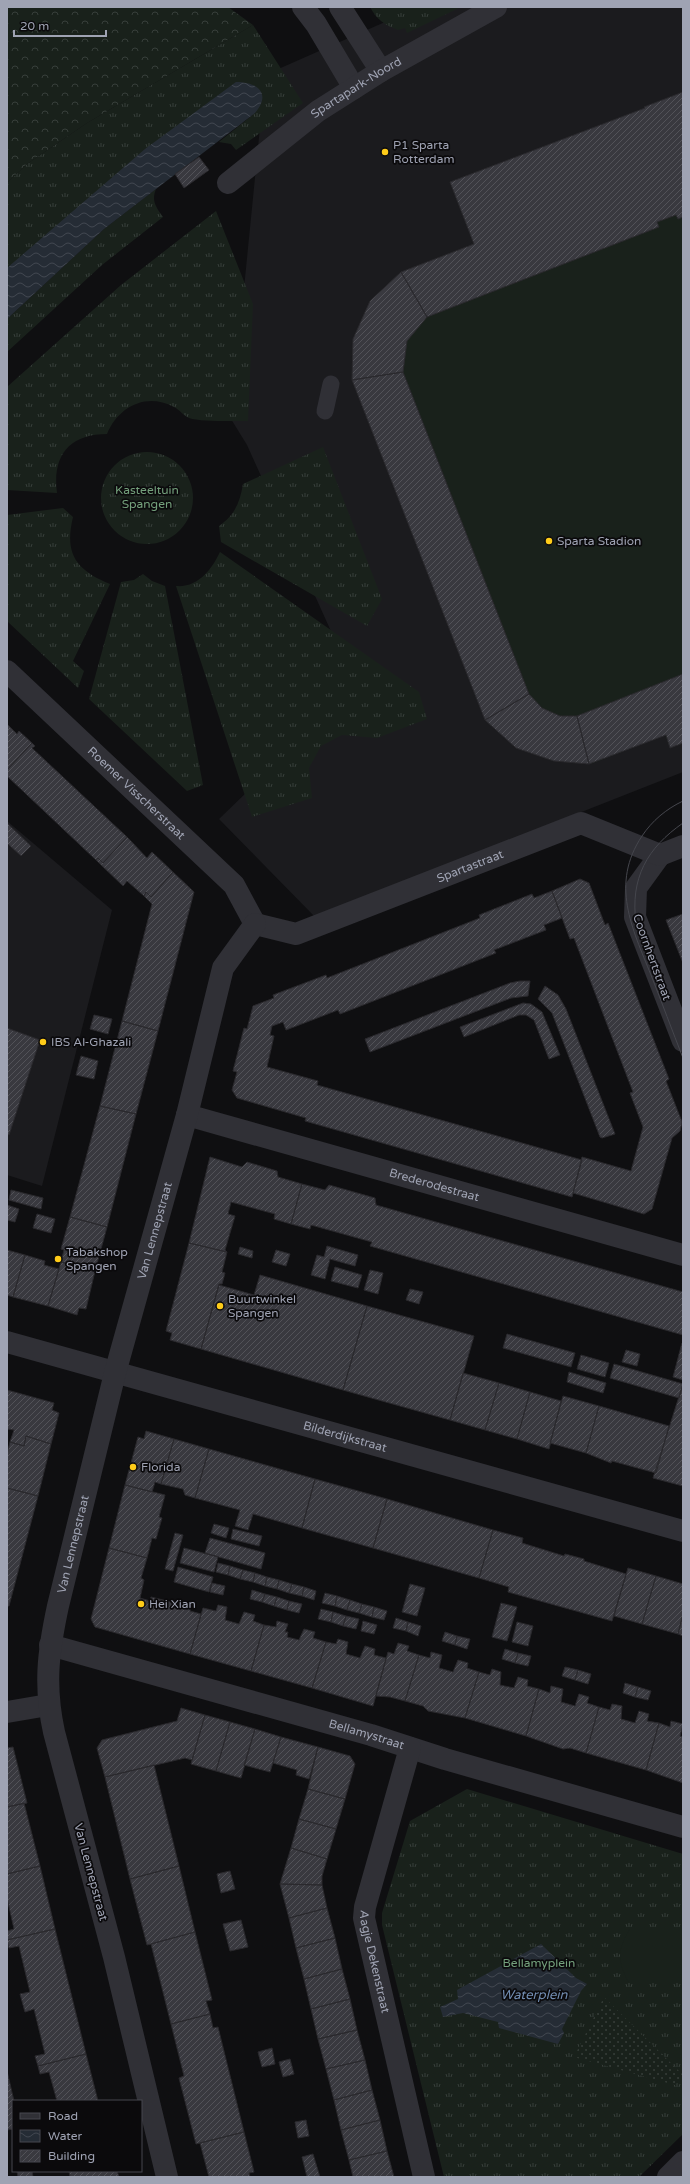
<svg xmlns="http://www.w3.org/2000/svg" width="690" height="2184" font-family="'Varela Round',sans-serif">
  <defs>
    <pattern id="grass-tufts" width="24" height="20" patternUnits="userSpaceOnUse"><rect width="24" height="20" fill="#19211b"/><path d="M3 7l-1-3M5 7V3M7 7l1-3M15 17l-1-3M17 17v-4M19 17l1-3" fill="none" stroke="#373e3a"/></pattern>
    <pattern id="forest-crowns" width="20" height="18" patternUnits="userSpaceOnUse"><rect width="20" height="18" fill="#19211b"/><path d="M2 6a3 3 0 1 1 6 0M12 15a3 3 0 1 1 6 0" fill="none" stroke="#373e3a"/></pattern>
    <pattern id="garden-dots" width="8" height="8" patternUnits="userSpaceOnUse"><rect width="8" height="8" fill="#19211b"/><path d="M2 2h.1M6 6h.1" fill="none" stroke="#373e3a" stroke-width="1.8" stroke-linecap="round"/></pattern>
    <pattern id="water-waves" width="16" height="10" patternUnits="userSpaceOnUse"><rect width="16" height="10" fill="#252c35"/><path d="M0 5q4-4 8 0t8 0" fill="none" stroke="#414750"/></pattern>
    <pattern id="building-hatch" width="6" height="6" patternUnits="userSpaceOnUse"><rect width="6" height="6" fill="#39393f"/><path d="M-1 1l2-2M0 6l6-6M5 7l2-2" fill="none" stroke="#525258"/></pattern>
  </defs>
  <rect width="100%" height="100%" fill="#0f0f11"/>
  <path fill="#1b1b1e" d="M 419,7 L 683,7 L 683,772 L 315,917 L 219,819 L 249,790 L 362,700 L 247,445 L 231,419 L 264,87 L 267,74 Z
    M 7,821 L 112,910 L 42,1186 L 7,1175 Z"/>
  <path fill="url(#grass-tufts)" d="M 370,7 L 461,7 L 407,33 L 405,28 L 398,30 C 385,25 377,20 370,7 Z
    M 253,25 L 303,103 L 236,150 L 231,144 L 219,142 L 255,113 L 7,268 L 7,183 L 27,164 L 87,123 Z
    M 156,189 C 151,201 156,207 163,217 L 102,265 L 7,352 L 7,319 L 104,229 Z
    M 216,211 L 253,304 L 248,421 C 234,421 201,422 189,418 C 184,416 180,410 174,407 C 146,392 118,407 107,434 C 69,434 52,456 57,493 L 7,490 L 7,387 L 121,285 Z
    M 323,447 L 382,599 L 367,626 L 221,542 L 219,526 C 235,515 240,502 243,484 Z
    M101 498a46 46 0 1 1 92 0a46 46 0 1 1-92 0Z
    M 63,508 L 73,517 C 64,554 76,570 110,584 L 73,661 L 84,671 L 78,688 L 7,621 L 7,515 Z
    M 220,552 L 419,692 L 427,719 L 377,738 L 342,735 L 321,746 L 309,768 L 312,798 L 252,817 L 176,586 C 198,588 212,569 220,552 Z
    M 143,574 L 152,581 L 165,586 L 203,785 L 187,791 L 89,699 L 121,582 L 134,580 Z
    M 467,1789 L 683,1854 L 683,2134 L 639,2177 L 444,2177 L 382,1925 L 382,1913 L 410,1821 Z"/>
  <path fill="url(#forest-crowns)" d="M 7,7 L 228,7 L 253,25 L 87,123 L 27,164 L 7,183 Z"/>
  <path fill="url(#garden-dots)" d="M 604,1997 L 683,2075 L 675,2085 L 574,2057 Z"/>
  <path fill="#19211b" d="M 683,92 L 683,743 L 670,748 L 665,735 L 591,764 L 554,761 L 516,748 L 485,720 L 352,380 L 353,339 L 370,301 L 401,272 L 474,244 L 450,182 L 645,108 L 644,107 Z
    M 630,1929 L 683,1929 L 683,1983 L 629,1983 C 617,1961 617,1950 630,1929 Z"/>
  <path fill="url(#water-waves)" d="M 236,82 C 257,82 272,93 255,113 L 104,229 L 7,319 L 7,268 L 145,149 Z
    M 541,1944 L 576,1978 L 587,1984 L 581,1991 L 562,2029 L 564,2033 L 558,2044 L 499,2028 L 498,2022 L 463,2013 L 443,2017 L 440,2007 L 458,1999 L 457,1990 Z"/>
  <path fill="url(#building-hatch)" stroke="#2a292d" d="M 683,92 L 683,217 L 678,219 L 676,215 L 657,222 L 659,227 L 427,317 L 401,272 L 474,244 L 450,182 L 645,108 L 644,107 Z
    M 199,157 L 209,170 L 184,188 L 175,174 Z
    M 401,272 L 427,317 L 407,341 L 403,372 L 352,380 L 353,339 L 370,301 Z
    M 403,372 L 529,694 L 485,720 L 352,380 Z
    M 683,674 L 683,743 L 670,748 L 666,735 L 589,764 L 577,716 Z
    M 529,694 L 542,708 L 560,716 L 577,716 L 589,764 L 554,761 L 516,748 L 485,720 Z
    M 7,724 L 17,734 L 19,731 L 32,743 L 7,770 Z
    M 32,743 L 35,746 L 32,748 L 127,837 L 103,863 L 98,858 L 96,860 L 7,776 L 7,770 Z
    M 7,823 L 31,846 L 21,856 L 7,843 Z
    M 127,837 L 147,858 L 152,852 L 173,872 L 151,897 L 146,892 L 144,896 L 127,881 L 123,886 L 96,860 L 98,858 L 103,863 Z
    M 173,872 L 194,892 L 158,1031 L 122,1021 L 152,904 L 144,896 L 146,892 L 151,897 Z
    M 580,879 L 589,883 L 605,925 L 608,923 L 669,1079 L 666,1081 L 682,1122 L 680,1131 L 672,1138 L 652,1209 L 644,1214 L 573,1193 L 582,1157 L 631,1171 L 643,1127 L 630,1093 L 633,1092 L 574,938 L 570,939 L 552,891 Z
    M 552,891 L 562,918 L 544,925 L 546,930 L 494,950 L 496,953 L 340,1014 L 338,1010 L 286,1030 L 283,1022 L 272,1026 L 270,1035 L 274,1036 L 267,1067 L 318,1081 L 317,1085 L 582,1160 L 572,1197 L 305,1121 L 306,1118 L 237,1098 L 232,1090 L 237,1072 L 233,1071 L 244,1028 L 247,1029 L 253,1006 L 274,998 L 273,995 L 326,975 L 327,978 L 480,918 L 479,915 L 532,894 L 534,898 Z
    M 683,914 L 683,963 L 666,920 Z
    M 520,981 L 530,981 L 528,996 L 511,998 L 370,1052 L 365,1039 L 510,983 Z
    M 545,986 L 558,995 L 566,1009 L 615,1134 L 602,1138 L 600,1137 L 552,1013 L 538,999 Z
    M 523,1003 L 531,1004 L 542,1012 L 560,1055 L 549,1059 L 534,1020 L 526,1015 L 519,1015 L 464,1037 L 460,1027 Z
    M 94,1015 L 112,1019 L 108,1034 L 90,1029 Z
    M 122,1021 L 158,1031 L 136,1114 L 100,1106 Z
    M 7,1028 L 40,1040 L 9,1135 L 7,1134 Z
    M 81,1056 L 98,1061 L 94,1079 L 76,1075 Z
    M 100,1106 L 136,1114 L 107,1227 L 70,1217 Z
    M 210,1157 L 242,1167 L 247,1162 L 277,1171 L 278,1177 L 302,1184 L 291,1224 L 274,1219 L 275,1214 L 231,1202 L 228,1214 L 235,1216 L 225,1250 L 227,1252 L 189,1243 Z
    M 302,1184 L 325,1190 L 329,1185 L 375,1198 L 376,1205 L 683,1292 L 683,1335 L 370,1246 L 372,1242 L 311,1225 L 310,1229 L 291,1224 Z
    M 11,1190 L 43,1198 L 41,1209 L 9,1200 Z
    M 7,1205 L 19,1209 L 15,1222 L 7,1220 Z
    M 37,1214 L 55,1219 L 51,1233 L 33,1228 Z
    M 70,1217 L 107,1227 L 95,1271 L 61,1262 L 64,1250 L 61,1249 Z
    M 189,1243 L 227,1252 L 222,1272 L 225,1273 L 222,1284 L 219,1284 L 201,1349 L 170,1340 L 172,1333 L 166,1331 Z
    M 327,1246 L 358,1255 L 355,1266 L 330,1259 L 325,1279 L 311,1275 L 317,1255 L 324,1257 Z
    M 240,1247 L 253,1251 L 252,1258 L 238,1254 Z
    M 7,1250 L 25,1255 L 13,1297 L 7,1295 Z
    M 276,1250 L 290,1254 L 286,1266 L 272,1262 Z
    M 25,1255 L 45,1261 L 44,1265 L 59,1269 L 48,1306 L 13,1297 Z
    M 61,1262 L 95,1271 L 86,1309 L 79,1308 L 77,1315 L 48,1306 Z
    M 335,1267 L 362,1275 L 358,1288 L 331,1281 Z
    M 370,1270 L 383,1273 L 378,1294 L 364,1290 Z
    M 260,1275 L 367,1306 L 343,1390 L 201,1349 L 219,1285 L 254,1295 Z
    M 410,1289 L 423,1292 L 419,1304 L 406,1300 Z
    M 367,1306 L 474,1336 L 450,1420 L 343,1390 Z
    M 507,1334 L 575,1353 L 571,1367 L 503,1348 Z
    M 682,1343 L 683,1343 L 683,1380 L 673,1377 Z
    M 626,1350 L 640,1354 L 637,1366 L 622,1362 Z
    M 581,1355 L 609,1363 L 605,1377 L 577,1369 Z
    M 614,1364 L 683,1384 L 679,1398 L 610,1378 Z
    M 569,1372 L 606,1383 L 603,1393 L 567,1382 Z
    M 463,1373 L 499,1383 L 485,1430 L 450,1420 Z
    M 499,1383 L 530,1392 L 517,1439 L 485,1430 Z
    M 683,1384 L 683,1383 L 683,1486 L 653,1478 Z
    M 7,1390 L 54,1403 L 52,1410 L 59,1413 L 51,1444 L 26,1436 L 24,1446 L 10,1442 L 14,1430 L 7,1429 Z
    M 530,1392 L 561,1401 L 549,1449 L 517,1439 Z
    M 563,1396 L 599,1406 L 586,1453 L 550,1443 Z
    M 599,1406 L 669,1426 L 656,1473 L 612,1461 L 611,1463 L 586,1453 Z
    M 146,1431 L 174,1439 L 161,1484 L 155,1482 L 152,1492 L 125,1485 L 138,1437 L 144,1439 Z
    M 26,1436 L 51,1444 L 38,1496 L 7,1488 L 7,1454 L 10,1442 L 24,1446 Z
    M 174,1439 L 209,1449 L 195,1498 L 185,1495 L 183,1489 L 161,1484 Z
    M 209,1449 L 315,1479 L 302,1528 L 253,1514 L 248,1530 L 235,1526 L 240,1510 L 195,1498 Z
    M 315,1479 L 387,1499 L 373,1548 L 302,1528 Z
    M 125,1485 L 165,1495 L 159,1517 L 162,1518 L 156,1539 L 152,1538 L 147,1558 L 109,1548 Z
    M 7,1488 L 38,1496 L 9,1606 L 7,1606 Z
    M 387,1499 L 493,1530 L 479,1578 L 373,1548 Z
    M 214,1524 L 229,1528 L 226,1538 L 211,1533 Z
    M 233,1529 L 262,1536 L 259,1546 L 231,1539 Z
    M 493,1530 L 523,1538 L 522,1543 L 564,1556 L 565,1554 L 584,1559 L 584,1561 L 626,1574 L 612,1621 L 508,1592 L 509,1587 L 479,1578 Z
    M 175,1533 L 183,1535 L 173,1571 L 165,1569 Z
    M 210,1538 L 265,1553 L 261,1569 L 205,1553 Z
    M 109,1548 L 147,1558 L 141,1578 L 144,1580 L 140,1598 L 150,1601 L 151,1597 L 191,1607 L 190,1611 L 201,1614 L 190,1654 L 95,1627 L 91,1619 Z
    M 184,1548 L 218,1557 L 214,1572 L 180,1563 Z
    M 218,1563 L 230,1566 L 228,1575 L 216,1572 Z
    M 230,1566 L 243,1570 L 240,1579 L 228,1575 Z
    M 178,1567 L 213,1577 L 209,1592 L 174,1582 Z
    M 628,1568 L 656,1576 L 642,1624 L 614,1616 Z
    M 243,1570 L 255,1573 L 253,1582 L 240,1579 Z
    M 255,1573 L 267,1577 L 265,1586 L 253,1582 Z
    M 656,1576 L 683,1584 L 683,1614 L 678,1634 L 642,1624 Z
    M 267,1577 L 279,1580 L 277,1589 L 265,1586 Z
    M 279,1580 L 292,1584 L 289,1593 L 277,1589 Z
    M 212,1583 L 225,1586 L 223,1595 L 210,1592 Z
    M 292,1584 L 304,1587 L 302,1596 L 289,1593 Z
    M 410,1584 L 425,1588 L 417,1616 L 402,1612 Z
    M 304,1587 L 316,1591 L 314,1600 L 302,1596 Z
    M 252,1590 L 265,1594 L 262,1602 L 250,1599 Z
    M 325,1593 L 337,1596 L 335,1606 L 322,1603 Z
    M 265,1594 L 277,1597 L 274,1606 L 262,1602 Z
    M 337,1596 L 350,1600 L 347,1610 L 335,1606 Z
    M 277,1597 L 289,1601 L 287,1610 L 274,1606 Z
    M 350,1600 L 362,1604 L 359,1613 L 347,1610 Z
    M 289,1601 L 302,1604 L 299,1613 L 287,1610 Z
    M 501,1603 L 517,1607 L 507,1641 L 492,1637 Z
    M 362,1604 L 374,1607 L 372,1617 L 359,1613 Z
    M 218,1605 L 227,1607 L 225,1620 L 239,1624 L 244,1612 L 255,1615 L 253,1621 L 264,1625 L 251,1671 L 190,1654 L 203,1608 L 216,1611 Z
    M 374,1607 L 387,1611 L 384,1620 L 372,1617 Z
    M 321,1609 L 333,1612 L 331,1622 L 318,1619 Z
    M 333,1612 L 346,1616 L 343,1626 L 331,1622 Z
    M 683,1614 L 683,1636 L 678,1634 Z
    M 346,1616 L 359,1619 L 356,1629 L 343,1626 Z
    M 396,1618 L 408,1622 L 406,1631 L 393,1628 Z
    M 277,1621 L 288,1624 L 285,1632 L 288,1632 L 287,1637 L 299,1640 L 304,1629 L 315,1632 L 313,1638 L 326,1642 L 312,1688 L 251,1671 L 264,1625 L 276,1627 Z
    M 363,1621 L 377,1625 L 374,1634 L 361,1631 Z
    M 408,1622 L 421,1626 L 418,1636 L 406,1631 Z
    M 517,1622 L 533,1626 L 528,1646 L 512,1642 Z
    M 445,1632 L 457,1636 L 455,1645 L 442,1641 Z
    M 457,1636 L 470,1639 L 467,1649 L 455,1645 Z
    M 338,1639 L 348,1642 L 346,1654 L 360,1658 L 365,1646 L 375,1649 L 374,1655 L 386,1658 L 373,1706 L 312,1688 L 326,1642 L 336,1644 Z
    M 398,1643 L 409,1646 L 407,1651 L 419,1655 L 405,1701 L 390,1697 L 376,1696 L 388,1652 L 394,1654 Z
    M 505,1649 L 518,1653 L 515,1663 L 502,1659 Z
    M 431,1652 L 442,1655 L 439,1668 L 453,1672 L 458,1660 L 468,1663 L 467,1668 L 479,1672 L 465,1718 L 428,1711 L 423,1706 L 405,1701 L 419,1655 L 430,1658 Z
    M 518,1653 L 531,1656 L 528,1666 L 515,1663 Z
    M 565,1667 L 578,1670 L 575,1680 L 562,1676 Z
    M 492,1669 L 501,1672 L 500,1685 L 514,1688 L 518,1677 L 528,1680 L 527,1686 L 539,1689 L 526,1736 L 465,1718 L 479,1672 L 490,1675 Z
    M 578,1670 L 591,1674 L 588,1684 L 575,1680 Z
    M 625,1683 L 638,1687 L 635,1697 L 623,1693 Z
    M 551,1686 L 563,1689 L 561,1702 L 575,1706 L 579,1694 L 589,1697 L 587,1703 L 599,1707 L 586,1753 L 570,1748 L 563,1749 L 526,1736 L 539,1689 L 550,1693 Z
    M 638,1687 L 651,1691 L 648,1700 L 635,1697 Z
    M 612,1704 L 622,1706 L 621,1719 L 635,1723 L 639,1711 L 649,1714 L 647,1721 L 659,1723 L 646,1770 L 586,1753 L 599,1707 L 610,1710 Z
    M 181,1708 L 205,1715 L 192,1760 L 185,1758 L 105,1777 L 97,1748 L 102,1740 L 177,1721 Z
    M 205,1715 L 230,1722 L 216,1771 L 191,1764 Z
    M 671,1721 L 683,1724 L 680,1736 L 683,1737 L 683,1783 L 646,1770 L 659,1723 L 670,1727 Z
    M 230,1722 L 255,1729 L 241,1778 L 216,1771 Z
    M 255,1729 L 281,1737 L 270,1772 L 244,1765 Z
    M 281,1737 L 318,1747 L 309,1779 L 296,1775 L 297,1770 L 273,1763 Z
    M 13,1747 L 27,1803 L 7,1807 L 7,1748 Z
    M 318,1747 L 350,1756 L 355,1764 L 345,1799 L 308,1789 Z
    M 154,1765 L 179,1866 L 130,1879 L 105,1777 Z
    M 308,1789 L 345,1799 L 336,1829 L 299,1819 Z
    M 24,1803 L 40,1866 L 7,1874 L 7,1807 Z
    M 299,1819 L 336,1829 L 327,1859 L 291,1848 Z
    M 291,1848 L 327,1859 L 322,1876 L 322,1885 L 280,1884 Z
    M 40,1866 L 55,1929 L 7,1940 L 7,1931 L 14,1929 L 7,1898 L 7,1874 Z
    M 179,1866 L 195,1932 L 147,1945 L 130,1879 Z
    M 230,1871 L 235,1889 L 221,1893 L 217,1874 Z
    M 280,1884 L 322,1885 L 327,1908 L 289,1918 Z
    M 327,1908 L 335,1938 L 296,1948 L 289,1918 Z
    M 241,1920 L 248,1947 L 230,1951 L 223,1924 Z
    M 55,1929 L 86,2054 L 38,2066 L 35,2056 L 45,2054 L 34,2009 L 25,2012 L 20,1994 L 30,1992 L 19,1946 L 9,1948 L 7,1940 Z
    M 195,1932 L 212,2000 L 206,2001 L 210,2014 L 171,2024 L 151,1944 Z
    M 335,1938 L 342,1969 L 304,1979 L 296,1948 Z
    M 342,1969 L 350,1999 L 311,2009 L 304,1979 Z
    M 350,1999 L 357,2030 L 318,2039 L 311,2009 Z
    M 210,2014 L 213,2028 L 218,2027 L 244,2132 L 196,2144 L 179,2078 L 184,2076 L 171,2024 Z
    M 357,2030 L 365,2060 L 326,2069 L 318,2039 Z
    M 272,2048 L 275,2064 L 262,2067 L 258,2052 Z
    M 86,2054 L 98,2101 L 57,2101 L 49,2072 L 40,2074 L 38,2066 Z
    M 290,2059 L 294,2074 L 283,2077 L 279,2062 Z
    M 365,2060 L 372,2090 L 334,2100 L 326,2069 Z
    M 7,2071 L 14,2101 L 13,2129 L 7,2130 Z
    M 372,2090 L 380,2120 L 341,2130 L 334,2100 Z
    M 306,2120 L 309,2136 L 298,2138 L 295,2122 Z
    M 380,2120 L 387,2151 L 349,2160 L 341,2130 Z
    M 244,2132 L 254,2172 L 249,2173 L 250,2177 L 209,2177 L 200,2143 Z
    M 387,2151 L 394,2177 L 353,2177 L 349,2160 Z
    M 313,2154 L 320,2177 L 307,2177 L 302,2157 Z
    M 17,2171 L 32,2171 L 33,2177 L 18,2177 Z
    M 69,2171 L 117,2171 L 119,2177 L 70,2177 Z"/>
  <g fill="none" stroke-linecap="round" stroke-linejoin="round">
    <path stroke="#303036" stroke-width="17" d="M 325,411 L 331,384"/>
    <g stroke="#303036" stroke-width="22">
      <path d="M 303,7 L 316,24 L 354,88"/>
      <path d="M 340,7 L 381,71"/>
      <path id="s1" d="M 228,183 L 318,111 L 381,71 L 496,7"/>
      <path id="s2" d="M 7,671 L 234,885 L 255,924"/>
      <path d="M 660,855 L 636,888 L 635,917 L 683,1041"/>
      <path id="s3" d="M 255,924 L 296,934 L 581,823 L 660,855 L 683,846"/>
      <path id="s4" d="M 187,1115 L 683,1255"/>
      <path id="s5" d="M 7,1342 L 683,1531"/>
      <path id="s6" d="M 50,1645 L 371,1735 L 445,1759 L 683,1827"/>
      <path d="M 7,1712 L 48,1705"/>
      <path id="s7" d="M 410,1748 L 365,1907 L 364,1918 L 424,2177"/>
      <path id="s8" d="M 167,2177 L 114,1957 L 54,1732 C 44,1686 48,1652 58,1606 L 115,1373 L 187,1115 L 223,968 L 255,924"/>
      <path d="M 668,2177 L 683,2162"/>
    </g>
    <path stroke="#45464d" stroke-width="1" d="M 683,801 C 666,809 652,821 642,836 C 610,884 632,928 651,975 C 662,1003 672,1030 683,1058
      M 636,923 C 630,878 647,848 683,823"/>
  </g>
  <g fill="#ffcc19" stroke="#0b0a0c" stroke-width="1.5">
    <circle cx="385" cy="152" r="4"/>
    <circle cx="549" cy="541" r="4"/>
    <circle cx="43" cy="1042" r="4"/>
    <circle cx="58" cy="1259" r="4"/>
    <circle cx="220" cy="1306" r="4"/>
    <circle cx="133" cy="1467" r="4"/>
    <circle cx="141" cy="1604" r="4"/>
  </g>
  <g text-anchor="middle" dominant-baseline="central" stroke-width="3.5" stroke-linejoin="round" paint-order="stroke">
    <g font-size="12" fill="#9fa3b3" stroke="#0b0a0c">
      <text stroke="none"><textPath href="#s1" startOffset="160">Spartapark-Noord</textPath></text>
      <text stroke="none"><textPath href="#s2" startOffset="178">Roemer Visscherstraat</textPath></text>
      <text stroke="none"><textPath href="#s3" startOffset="229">Spartastraat</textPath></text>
      <text transform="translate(652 957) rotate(70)">Coornhertstraat</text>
      <text stroke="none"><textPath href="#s4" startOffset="257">Brederodestraat</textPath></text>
      <text stroke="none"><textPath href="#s8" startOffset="974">Van Lennepstraat</textPath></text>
      <text stroke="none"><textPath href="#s5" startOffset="351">Bilderdijkstraat</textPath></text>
      <text stroke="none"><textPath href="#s8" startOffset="650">Van Lennepstraat</textPath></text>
      <text stroke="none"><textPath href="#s6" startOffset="329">Bellamystraat</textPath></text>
      <text transform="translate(91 1872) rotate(75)">Van Lennepstraat</text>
      <text stroke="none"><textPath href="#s7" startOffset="221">Aagje Dekenstraat</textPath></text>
    </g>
    <g font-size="12" fill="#9fa3b3" stroke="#0b0a0c" text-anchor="start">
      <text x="393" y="145">P1 Sparta<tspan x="393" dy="14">Rotterdam</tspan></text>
      <text x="557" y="541">Sparta Stadion</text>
      <text x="51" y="1042">IBS Al-Ghazali</text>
      <text x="66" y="1252">Tabakshop<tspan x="66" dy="14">Spangen</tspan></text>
      <text x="228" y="1299">Buurtwinkel<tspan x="228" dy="14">Spangen</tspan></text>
      <text x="141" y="1467">Florida</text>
      <text x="149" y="1604">Hei Xian</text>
    </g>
    <g font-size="12" fill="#74a07c" stroke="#0b0a0c">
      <text x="147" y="490">Kasteeltuin<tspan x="147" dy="14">Spangen</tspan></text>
      <text x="539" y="1963">Bellamyplein</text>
    </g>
    <g font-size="13" font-style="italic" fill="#728db2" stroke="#0b0a0c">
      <text x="534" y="1995">Waterplein</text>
    </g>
  </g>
  <rect width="690" height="2184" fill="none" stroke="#9fa3b3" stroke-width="16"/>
  <rect x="12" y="2100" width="130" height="72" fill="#0b0a0c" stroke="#46474f"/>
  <rect x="20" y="2113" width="20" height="6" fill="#303036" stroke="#46474f"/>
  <text x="48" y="2120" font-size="12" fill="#9fa3b3">Road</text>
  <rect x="20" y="2130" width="20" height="12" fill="url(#water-waves)" stroke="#46474f"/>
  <text x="48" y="2140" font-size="12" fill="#9fa3b3">Water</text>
  <rect x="20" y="2150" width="20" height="12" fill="url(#building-hatch)" stroke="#46474f"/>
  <text x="48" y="2160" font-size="12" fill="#9fa3b3">Building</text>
  <path d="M14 30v6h92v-6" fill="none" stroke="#9fa3b3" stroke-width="2"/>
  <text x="20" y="30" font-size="12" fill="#9fa3b3" stroke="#0b0a0c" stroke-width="3" paint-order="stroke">20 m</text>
</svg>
